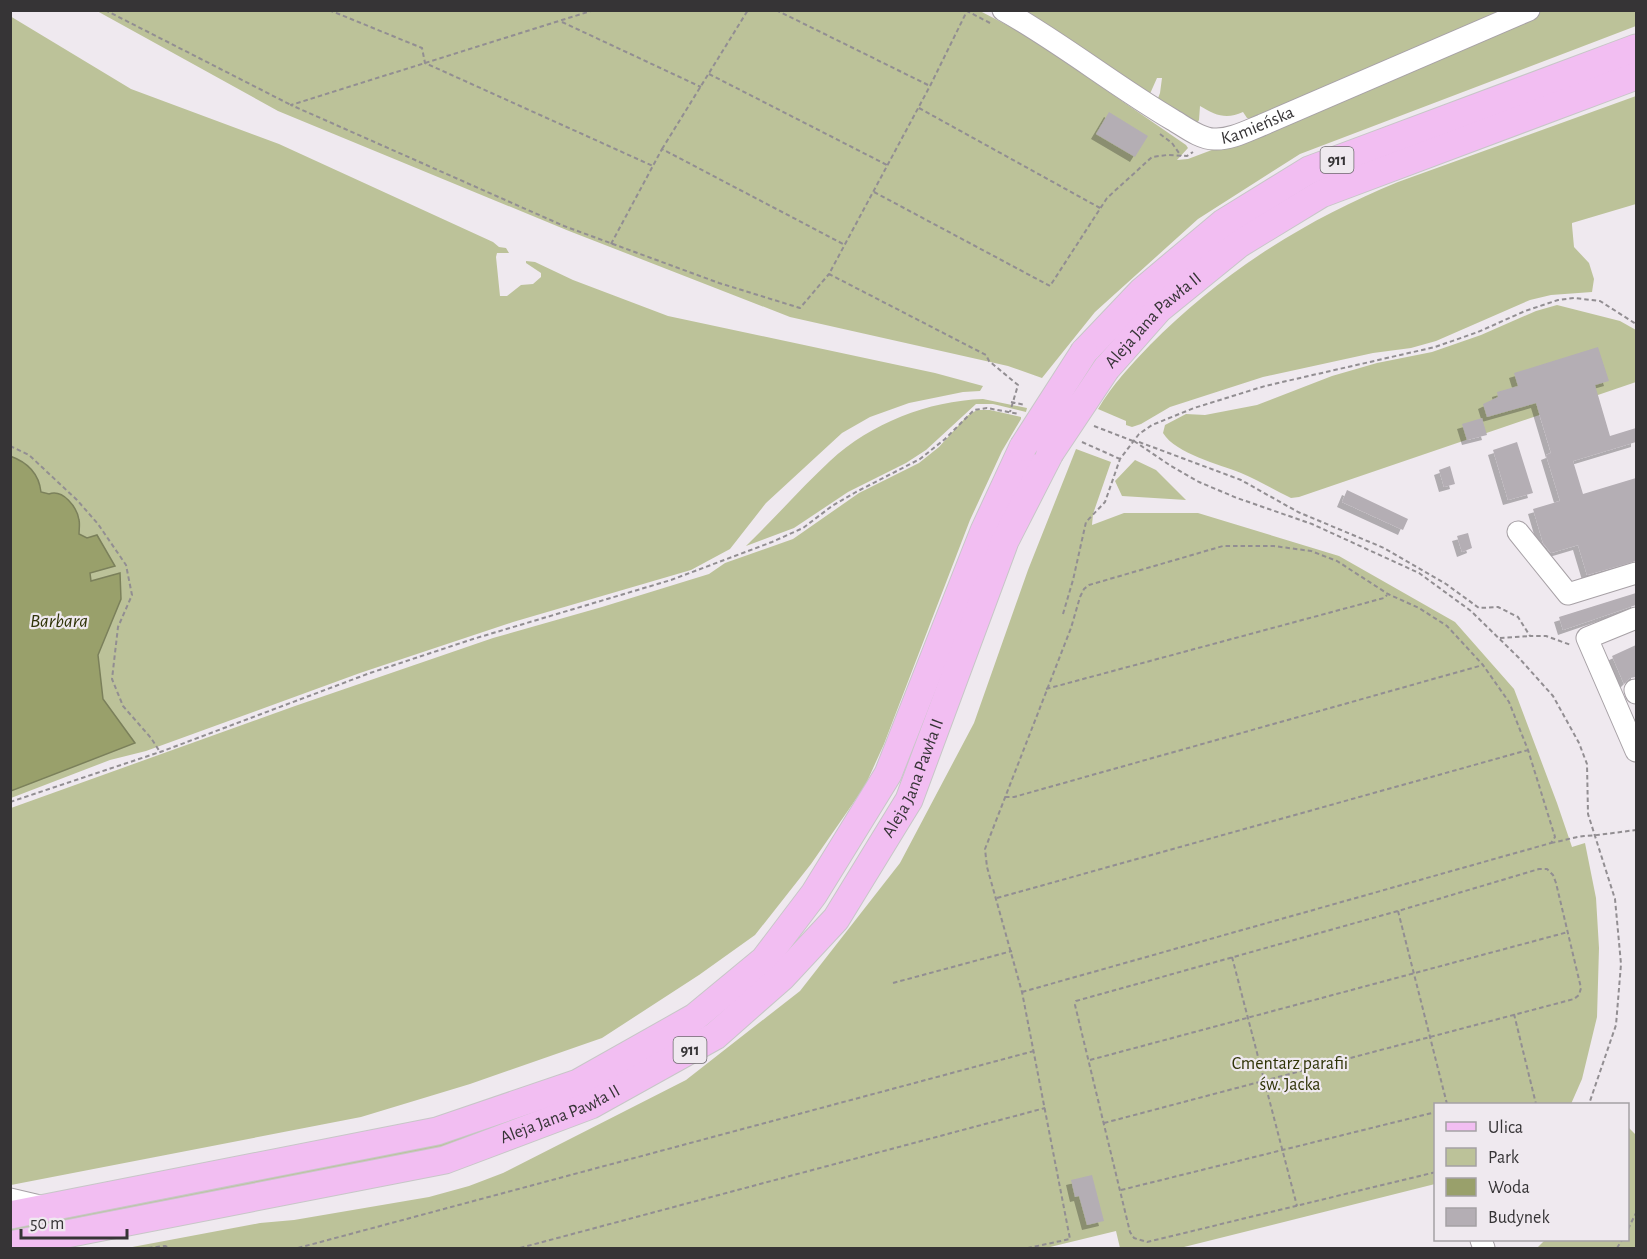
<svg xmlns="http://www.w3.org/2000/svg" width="1647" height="1259" font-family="'Alegreya Sans',sans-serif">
  <defs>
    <filter id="shadow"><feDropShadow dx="-5" dy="5" stdDeviation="0" flood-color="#0004"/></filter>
  </defs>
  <rect width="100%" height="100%" fill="#efe9ef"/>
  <path fill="#bcc299" d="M 97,11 L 980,11 L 1026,35 L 1186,145 L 1188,148 L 1177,160 L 1188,159 L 1241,139 L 1395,70 L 1542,11 L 1636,11 L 1636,26 L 1300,154 L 1198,219 L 1095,312 L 1042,378 L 1008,366 L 790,317 L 569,231 L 278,111 Z
    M 1014,11 L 1519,11 L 1261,122 L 1247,118 L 1243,112 C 1226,120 1215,115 1200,106 L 1199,120 L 1195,127 L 1157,101 L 1160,93 L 1162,78 L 1157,78 L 1149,96 Z
    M 10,16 L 131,89 L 279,144 L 493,242 L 499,247 L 506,248 L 509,253 L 497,253 L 496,257 L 500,296 L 507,296 L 521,285 L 533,284 L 541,277 L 541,273 L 526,263 L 526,261 L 535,262 L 573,280 L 668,316 L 935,373 L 983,386 L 980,391 L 963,392 L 909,403 L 870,417 L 842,433 L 766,503 L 730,549 L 691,570 L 513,622 L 360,673 L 146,751 L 110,760 L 11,798 Z
    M 1636,96 L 1636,204 L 1572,223 L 1572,225 L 1574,247 L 1589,263 L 1594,279 L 1592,292 L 1551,295 L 1530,300 L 1436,341 L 1411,348 L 1373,353 L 1263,377 L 1170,407 L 1141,424 L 1132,427 L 1126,425 L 1126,421 L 1098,409 C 1112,385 1131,365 1150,345 C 1221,273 1305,220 1398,182 Z
    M 1557,305 L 1620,321 L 1636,330 L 1636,382 L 1299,497 L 1291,498 C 1274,490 1258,480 1241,473 C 1219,464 1176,454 1163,433 L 1165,425 L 1186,414 L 1205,415 L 1257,405 L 1332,376 L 1377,363 L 1432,352 L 1481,335 L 1536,311 Z
    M 983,399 L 1027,408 L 1026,412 L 993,404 L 976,404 L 926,450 L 906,463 L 848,492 L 794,528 L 746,546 C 775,518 801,488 830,461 C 871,423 928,401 983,399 Z
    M 977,410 L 990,410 L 1021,417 L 1021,419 L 1002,451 L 970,520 L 884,744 L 865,786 L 811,864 L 755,935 L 699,975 L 602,1038 L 470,1084 L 361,1117 L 11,1185 L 11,808 L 295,706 L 493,638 L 602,607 L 709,574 L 725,563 L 793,539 L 859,493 L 919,463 L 939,447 L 967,416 Z
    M 1076,449 L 1111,462 L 1093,514 L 1092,525 L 1124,513 L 1198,513 L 1339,556 L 1455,622 L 1514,689 L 1557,803 L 1572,847 L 1585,843 L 1596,898 L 1599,948 L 1597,1017 L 1582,1079 L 1571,1104 L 1436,1104 L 1435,1184 L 1180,1248 L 1120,1248 L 1116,1231 L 1046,1248 L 127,1248 L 260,1223 L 294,1220 L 429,1197 L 469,1186 L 503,1173 L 686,1080 L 800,991 L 900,863 L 974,723 L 1028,570 Z
    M 1135,460 L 1156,470 L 1186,500 L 1122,496 L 1115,481 Z
    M 528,1116 L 463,1142 L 407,1155 L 11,1234 L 11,1227 L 468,1134 Z
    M 1628,1127 L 1636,1135 L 1636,1248 L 1537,1248 L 1545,1240 L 1628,1240 Z"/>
  <path fill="#99a06b" stroke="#7b805b" stroke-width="1.5" d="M 10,456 C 27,462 39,474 41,492 L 49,494 C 63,489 77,507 79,520 C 80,524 79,530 79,534 L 87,538 L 97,535 L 115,566 L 90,573 L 91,581 L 120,573 L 121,599 L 98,655 L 103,699 L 135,743 L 11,791 Z"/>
  <path fill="#b4aeb4" filter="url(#shadow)" d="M 1109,112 L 1148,136 L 1135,157 L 1096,134 Z
    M 1598,347 L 1609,381 L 1595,385 L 1610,436 L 1636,428 L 1636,442 L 1573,461 L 1583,494 L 1636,478 L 1636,561 L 1587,575 L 1578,545 L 1551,553 L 1543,543 L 1533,509 L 1560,501 L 1546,455 L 1551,453 L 1536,403 L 1487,417 L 1483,404 L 1498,397 L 1497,392 L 1518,386 L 1514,373 Z
    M 1482,418 L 1487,435 L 1467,440 L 1462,424 Z
    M 1517,442 L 1533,493 L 1508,500 L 1493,450 Z
    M 1450,466 L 1455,484 L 1444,487 L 1439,470 Z
    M 1347,490 L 1408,519 L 1403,530 L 1342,502 Z
    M 1468,533 L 1472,548 L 1462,552 L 1457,536 Z
    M 1636,593 L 1636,605 L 1563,630 L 1559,617 Z
    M 1636,645 L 1636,677 L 1630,678 L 1624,684 L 1612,656 Z
    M 1092,1175 L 1104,1221 L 1087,1225 L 1079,1196 L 1075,1197 L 1071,1180 Z"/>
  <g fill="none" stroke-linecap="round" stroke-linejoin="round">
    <g stroke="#a7a1a6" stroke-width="23">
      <g id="minor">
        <path id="s1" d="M 1003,10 C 1062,43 1115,86 1173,120 C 1185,127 1200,139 1214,139 C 1230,140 1247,131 1262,125 L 1529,10"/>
        <path d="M 1518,532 L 1568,594 L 1636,573"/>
        <path d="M 1636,618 L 1587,638 L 1636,751"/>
        <path d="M 1635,690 L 1636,693"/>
        <path d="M 10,1199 L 44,1207"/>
        <path d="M 1481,1240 L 1484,1248"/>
      </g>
    </g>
    <g stroke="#c7c6c7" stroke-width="29">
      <g id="major">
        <path d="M 1084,352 L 1142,291 L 1223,223 L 1309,170 L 1636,48"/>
        <path id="s2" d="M 1106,369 L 1159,309 L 1239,244 L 1321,194 L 1636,76"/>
        <path d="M 10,1215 L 437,1131 L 578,1083 L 695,1017 L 764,960 L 814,894 L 888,774 L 984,531 L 1023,447"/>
        <path id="s3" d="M 10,1245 L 445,1160 L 591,1105 L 715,1036 L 782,977 L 836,919 L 909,800 L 1005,541 L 1050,453"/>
      </g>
    </g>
    <path stroke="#928e92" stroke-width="2" stroke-dasharray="4.5 3" stroke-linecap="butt" d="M 105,10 L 291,105
      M 329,10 L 422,48 L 425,63 L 653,166
      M 594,10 L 291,105 L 564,226 L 719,283 L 800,308 L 829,274
      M 776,10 L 930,86
      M 562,22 L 701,87
      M 990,23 L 967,11 L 930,86 L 829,274 L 986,355 L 989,361 L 1018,385 L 1010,412
      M 709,74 L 887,165
      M 919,108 L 1100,208
      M 1160,134 L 1172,143 L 1181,156
      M 662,149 L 748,10
      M 874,192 L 1050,286 L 1107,198 L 1152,157 L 1167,155 L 1187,156 L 1193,152
      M 611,244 L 662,149 L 845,245
      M 1011,402 L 1025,405
      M 1094,426 L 1133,441
      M 1134,441 L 1171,466 L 1199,482 L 1237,498 L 1312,524 L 1419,573 L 1471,611 L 1519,658 L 1553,696 L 1579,743 L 1587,764 L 1588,814 L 1615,899 L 1621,964 L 1616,1025 L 1589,1104
      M 1082,442 L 1120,459
      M 1139,442 L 1241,480 L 1298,512 L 1384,548 L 1446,584 L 1479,608 L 1498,607 L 1518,617 L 1530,636 L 1546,636 L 1571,645
      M 10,446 L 29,455 L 77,500 L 98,524 L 126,565 L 132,595 L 118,627 L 112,679 L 123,706 L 151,738 L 160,752
      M 1063,614 L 1073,580 L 1086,522 L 1105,502 L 1120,459 L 1139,434 L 1152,425 L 1194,408 L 1265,386 L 1435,347 L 1478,332 L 1525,311 L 1558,300 L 1574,298 L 1600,301 L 1636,324
      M 1500,638 L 1530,636
      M 1046,689 L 1384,598 L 1387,595
      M 1005,797 L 1014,797 L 1483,665
      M 10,802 L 163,751 L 370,673 L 473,639 L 671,580 L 772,542 L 803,528 L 832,506 L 856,492 L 920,459 L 945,439 L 974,410 L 987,408 L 1019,414
      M 1551,843 C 1562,841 1574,837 1584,836 C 1602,835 1619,832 1636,830
      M 997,898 L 1528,750
      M 1398,911 L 1447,1104
      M 1232,957 L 1297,1206
      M 893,983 L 1012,951
      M 1022,992 L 1551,843 L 1555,837 L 1528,750 L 1509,702 L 1483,665 L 1447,626 L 1419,608 L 1388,594 L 1337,561 L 1311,551 L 1274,546 L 1223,546 L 1089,585 L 1084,589 L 1080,597 L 1071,628 L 985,849 L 987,867 L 1022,992 L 1070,1239 L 1028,1248
      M 1514,1014 L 1536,1104
      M 1090,1060 L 1568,932
      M 1104,1123 L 1574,999 L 1579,995 L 1581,988 L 1556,883 L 1553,875 L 1547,869 L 1539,869 L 1398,911 L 1076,1001 L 1075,1005 L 1130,1232 L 1134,1238 L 1147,1242 L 1436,1172
      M 1121,1190 L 1436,1112
      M 1628,1229 L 1636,1213
      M 148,1248 L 165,1246 L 170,1248
      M 298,1248 L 1034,1051
      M 520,1248 L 1045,1108
      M 1617,1248 L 1622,1240"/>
    <use href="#minor" stroke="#fff" stroke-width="21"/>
    <use href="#major" stroke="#f2bef2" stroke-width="27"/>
    <g stroke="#c7c6c7" stroke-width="29" stroke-linecap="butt">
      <path id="major-bridge" d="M 1023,447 L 1084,352
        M 1050,453 L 1106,369"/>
    </g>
    <use href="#major-bridge" stroke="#f2bef2" stroke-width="27"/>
  </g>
  <g text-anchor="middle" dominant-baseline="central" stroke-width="4.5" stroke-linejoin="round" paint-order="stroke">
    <g fill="#efe9ef" stroke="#6e6a6e" stroke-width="1.5">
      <rect x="1320.5" y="147" width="33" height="26" rx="4.5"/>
      <rect x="673.5" y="1037" width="33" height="26" rx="4.5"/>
    </g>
    <g font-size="16" font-weight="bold" fill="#363436">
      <text x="1337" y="160">911</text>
      <text x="690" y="1050">911</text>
    </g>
    <g font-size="18" fill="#363436" stroke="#efe9ef">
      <text stroke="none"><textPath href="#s1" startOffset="294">Kamieńska</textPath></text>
      <text stroke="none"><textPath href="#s2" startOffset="68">Aleja Jana Pawła II</textPath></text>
      <text stroke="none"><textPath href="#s3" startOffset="1071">Aleja Jana Pawła II</textPath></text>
      <text stroke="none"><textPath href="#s3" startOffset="567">Aleja Jana Pawła II</textPath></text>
    </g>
    <g font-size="18" fill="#2f3307" stroke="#efe9ef">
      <text x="1290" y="1064">Cmentarz parafii<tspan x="1290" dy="21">św. Jacka</tspan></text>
    </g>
    <g font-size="20" font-style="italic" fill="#31350a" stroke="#efe9ef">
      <text x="59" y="621">Barbara</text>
    </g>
  </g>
  <rect width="1647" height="1259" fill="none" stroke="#363436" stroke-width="24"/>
  <rect x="1434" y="1103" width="195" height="138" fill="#efe9ef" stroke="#a5a1a5" stroke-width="1.5"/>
  <rect x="1446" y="1122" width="30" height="9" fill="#f2bef2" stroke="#a5a1a5" stroke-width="1.5"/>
  <text x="1488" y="1133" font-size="18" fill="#363436">Ulica</text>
  <rect x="1446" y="1148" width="30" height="18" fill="#bcc299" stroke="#a5a1a5" stroke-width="1.5"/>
  <text x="1488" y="1163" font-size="18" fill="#363436">Park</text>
  <rect x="1446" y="1178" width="30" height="18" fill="#99a06b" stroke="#a5a1a5" stroke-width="1.5"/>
  <text x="1488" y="1193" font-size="18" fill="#363436">Woda</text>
  <rect x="1446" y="1208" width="30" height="18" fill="#b4aeb4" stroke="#a5a1a5" stroke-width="1.5"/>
  <text x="1488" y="1223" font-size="18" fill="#363436">Budynek</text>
  <path d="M21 1229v9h106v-9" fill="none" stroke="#363436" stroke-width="3"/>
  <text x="30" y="1229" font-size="18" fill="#363436" stroke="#efe9ef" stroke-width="4.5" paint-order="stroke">50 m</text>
</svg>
